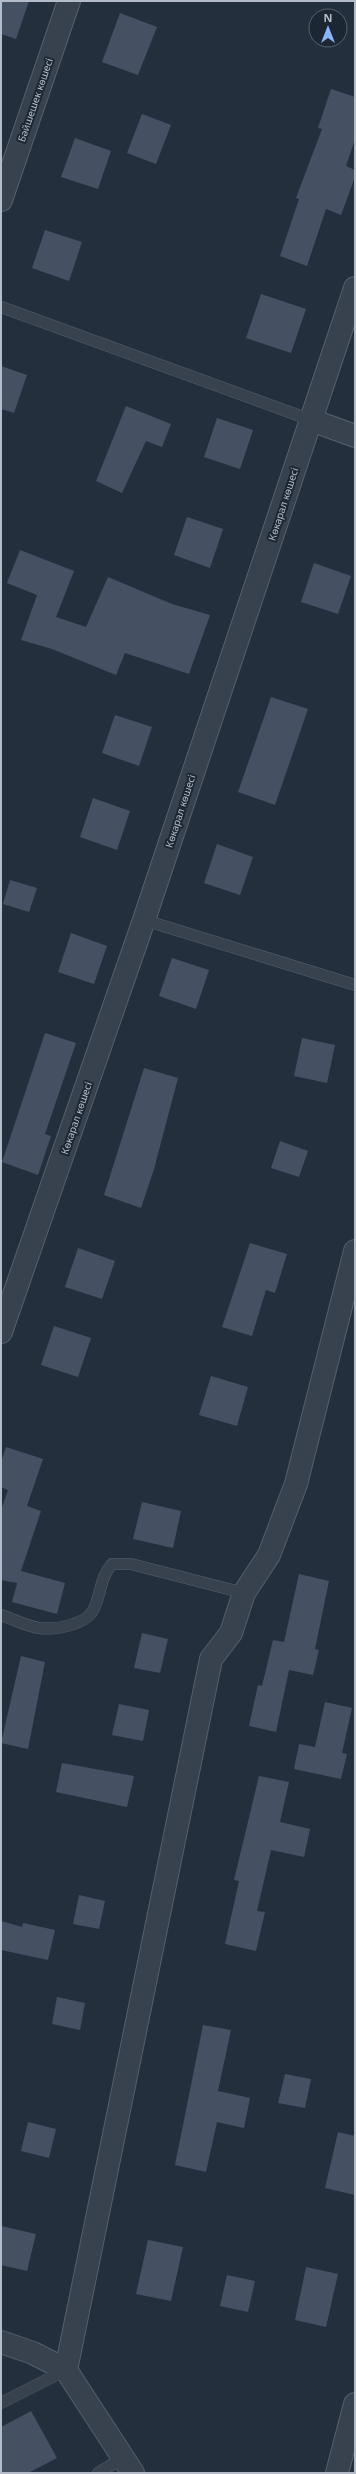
<svg xmlns="http://www.w3.org/2000/svg" width="356" height="2474" font-family="'Noto Sans',sans-serif">
  <rect width="100%" height="100%" fill="#242f3e"/>
  <path fill="#455162" d="M 1,1 L 29,1 L 16,39 L 1,34 Z
    M 120,13 L 157,27 L 138,75 L 102,62 Z
    M 331,89 L 355,97 L 355,139 L 346,166 L 355,170 L 355,177 L 341,215 L 326,209 L 307,266 L 280,256 L 299,199 L 296,198 L 322,129 L 318,128 Z
    M 142,114 L 171,125 L 156,164 L 127,153 Z
    M 75,138 L 111,151 L 98,189 L 61,177 Z
    M 45,230 L 82,242 L 69,281 L 32,268 Z
    M 261,294 L 306,309 L 291,353 L 246,338 Z
    M 1,366 L 27,375 L 14,413 L 1,409 Z
    M 126,406 L 171,424 L 162,447 L 146,441 L 122,493 L 96,481 Z
    M 217,418 L 253,430 L 240,469 L 204,457 Z
    M 187,517 L 223,529 L 210,568 L 174,555 Z
    M 20,550 L 74,571 L 56,617 L 86,627 L 108,577 L 172,604 L 210,615 L 189,674 L 125,653 L 116,675 L 52,649 L 21,640 L 37,595 L 7,583 Z
    M 314,563 L 351,576 L 338,614 L 301,602 Z
    M 271,697 L 308,709 L 275,805 L 238,792 Z
    M 115,715 L 152,727 L 139,766 L 102,753 Z
    M 93,798 L 130,811 L 117,850 L 80,837 Z
    M 217,844 L 253,857 L 240,895 L 204,883 Z
    M 10,880 L 37,888 L 29,912 L 3,904 Z
    M 71,933 L 107,946 L 94,984 L 58,972 Z
    M 172,958 L 209,970 L 196,1009 L 159,996 Z
    M 45,1033 L 76,1043 L 45,1134 L 51,1136 L 38,1175 L 2,1162 Z
    M 302,1038 L 335,1045 L 327,1083 L 294,1076 Z
    M 144,1068 L 178,1078 L 154,1169 L 141,1208 L 104,1195 Z
    M 280,1141 L 308,1151 L 299,1177 L 271,1168 Z
    M 250,1243 L 287,1254 L 275,1293 L 266,1290 L 252,1336 L 222,1327 Z
    M 78,1248 L 115,1261 L 102,1299 L 65,1287 Z
    M 54,1326 L 91,1338 L 78,1377 L 41,1365 Z
    M 211,1376 L 248,1387 L 237,1426 L 199,1415 Z
    M 6,1447 L 43,1459 L 27,1506 L 41,1511 L 21,1571 L 65,1583 L 57,1614 L 12,1602 L 18,1580 L 17,1583 L 1,1580 L 1,1510 L 8,1490 L 1,1487 L 1,1462 Z
    M 142,1502 L 181,1511 L 173,1548 L 133,1539 Z
    M 299,1574 L 329,1581 L 315,1649 L 319,1650 L 313,1675 L 289,1670 L 276,1732 L 249,1726 L 258,1685 L 262,1686 L 273,1640 L 284,1642 Z
    M 142,1633 L 168,1639 L 160,1673 L 134,1668 Z
    M 21,1656 L 45,1662 L 28,1749 L 1,1743 Z
    M 325,1702 L 352,1708 L 342,1753 L 347,1754 L 341,1779 L 294,1769 L 299,1744 L 315,1747 Z
    M 119,1704 L 149,1710 L 143,1741 L 112,1735 Z
    M 62,1763 L 134,1776 L 127,1807 L 56,1792 Z
    M 259,1776 L 289,1782 L 280,1822 L 310,1829 L 304,1857 L 271,1850 L 257,1911 L 265,1912 L 256,1951 L 225,1944 L 239,1881 L 234,1880 Z
    M 79,1895 L 105,1901 L 99,1929 L 73,1924 Z
    M 1,1921 L 22,1927 L 23,1923 L 55,1930 L 48,1960 L 1,1950 Z
    M 57,1997 L 85,2003 L 80,2030 L 52,2024 Z
    M 203,2025 L 231,2030 L 218,2091 L 250,2098 L 244,2128 L 217,2122 L 206,2172 L 175,2165 Z
    M 285,2074 L 311,2079 L 305,2108 L 278,2103 Z
    M 28,2122 L 56,2129 L 49,2158 L 21,2151 Z
    M 338,2132 L 355,2136 L 355,2195 L 325,2188 Z
    M 1,2226 L 36,2234 L 27,2271 L 1,2265 Z
    M 148,2240 L 183,2247 L 171,2301 L 136,2294 Z
    M 306,2267 L 338,2274 L 326,2327 L 295,2320 Z
    M 227,2275 L 255,2281 L 248,2312 L 220,2306 Z
    M 31,2411 L 57,2458 L 28,2473 L 1,2473 L 1,2427 Z"/>
  <g fill="none" stroke-linecap="round" stroke-linejoin="round">
    <g stroke="#565f6c" stroke-width="12">
      <path id="service" d="M 1,307 L 311,420
        M 144,920 L 355,985
        M 1,1615 C 13,1619 26,1626 39,1628 C 56,1630 89,1625 95,1606 C 101,1592 101,1576 112,1564 L 131,1564 L 244,1593
        M 1,2403 L 66,2370
        M 98,2473 L 123,2458"/>
    </g>
    <g stroke="#565f6c" stroke-width="24">
      <path id="minor" d="M 1,200 L 69,1
        M 311,420 L 355,436
        M 1,1332 L 144,920 L 355,288
        M 1,2342 L 33,2353 L 66,2370
        M 133,2473 L 66,2370 L 211,1659 L 231,1633 L 244,1593 L 269,1555 L 296,1484 L 355,1251
        M 337,2473 L 355,2404"/>
    </g>
    <use href="#service" stroke="#38414e" stroke-width="11"/>
    <use href="#minor" stroke="#38414e" stroke-width="22"/>
  </g>
  <g text-anchor="middle" dominant-baseline="central" stroke-width="4" stroke-linejoin="round" paint-order="stroke">
    <g font-size="10" fill="#b4bcc9" stroke="#1d2633">
      <text transform="translate(35 100) rotate(-71)">Бәйшешек көшесі</text>
      <text transform="translate(283 504) rotate(-72)">Көкарал көшесі</text>
      <text transform="translate(180 811) rotate(-72)">Көкарал көшесі</text>
      <text transform="translate(76 1118) rotate(-71)">Көкарал көшесі</text>
    </g>
  </g>
  <rect width="356" height="2474" fill="none" stroke="#b4bcc9" stroke-width="4"/>
  <g transform="translate(328 28)"><circle r="19" fill="#1d2633" stroke="#59626f"/>
  <path d="M0-3L7 15L0 10L-7 15Z" fill="#8ab4f8"/>
  <text y="-6" font-size="11" font-weight="bold" text-anchor="middle" fill="#b4bcc9">N</text>
  </g>
</svg>
